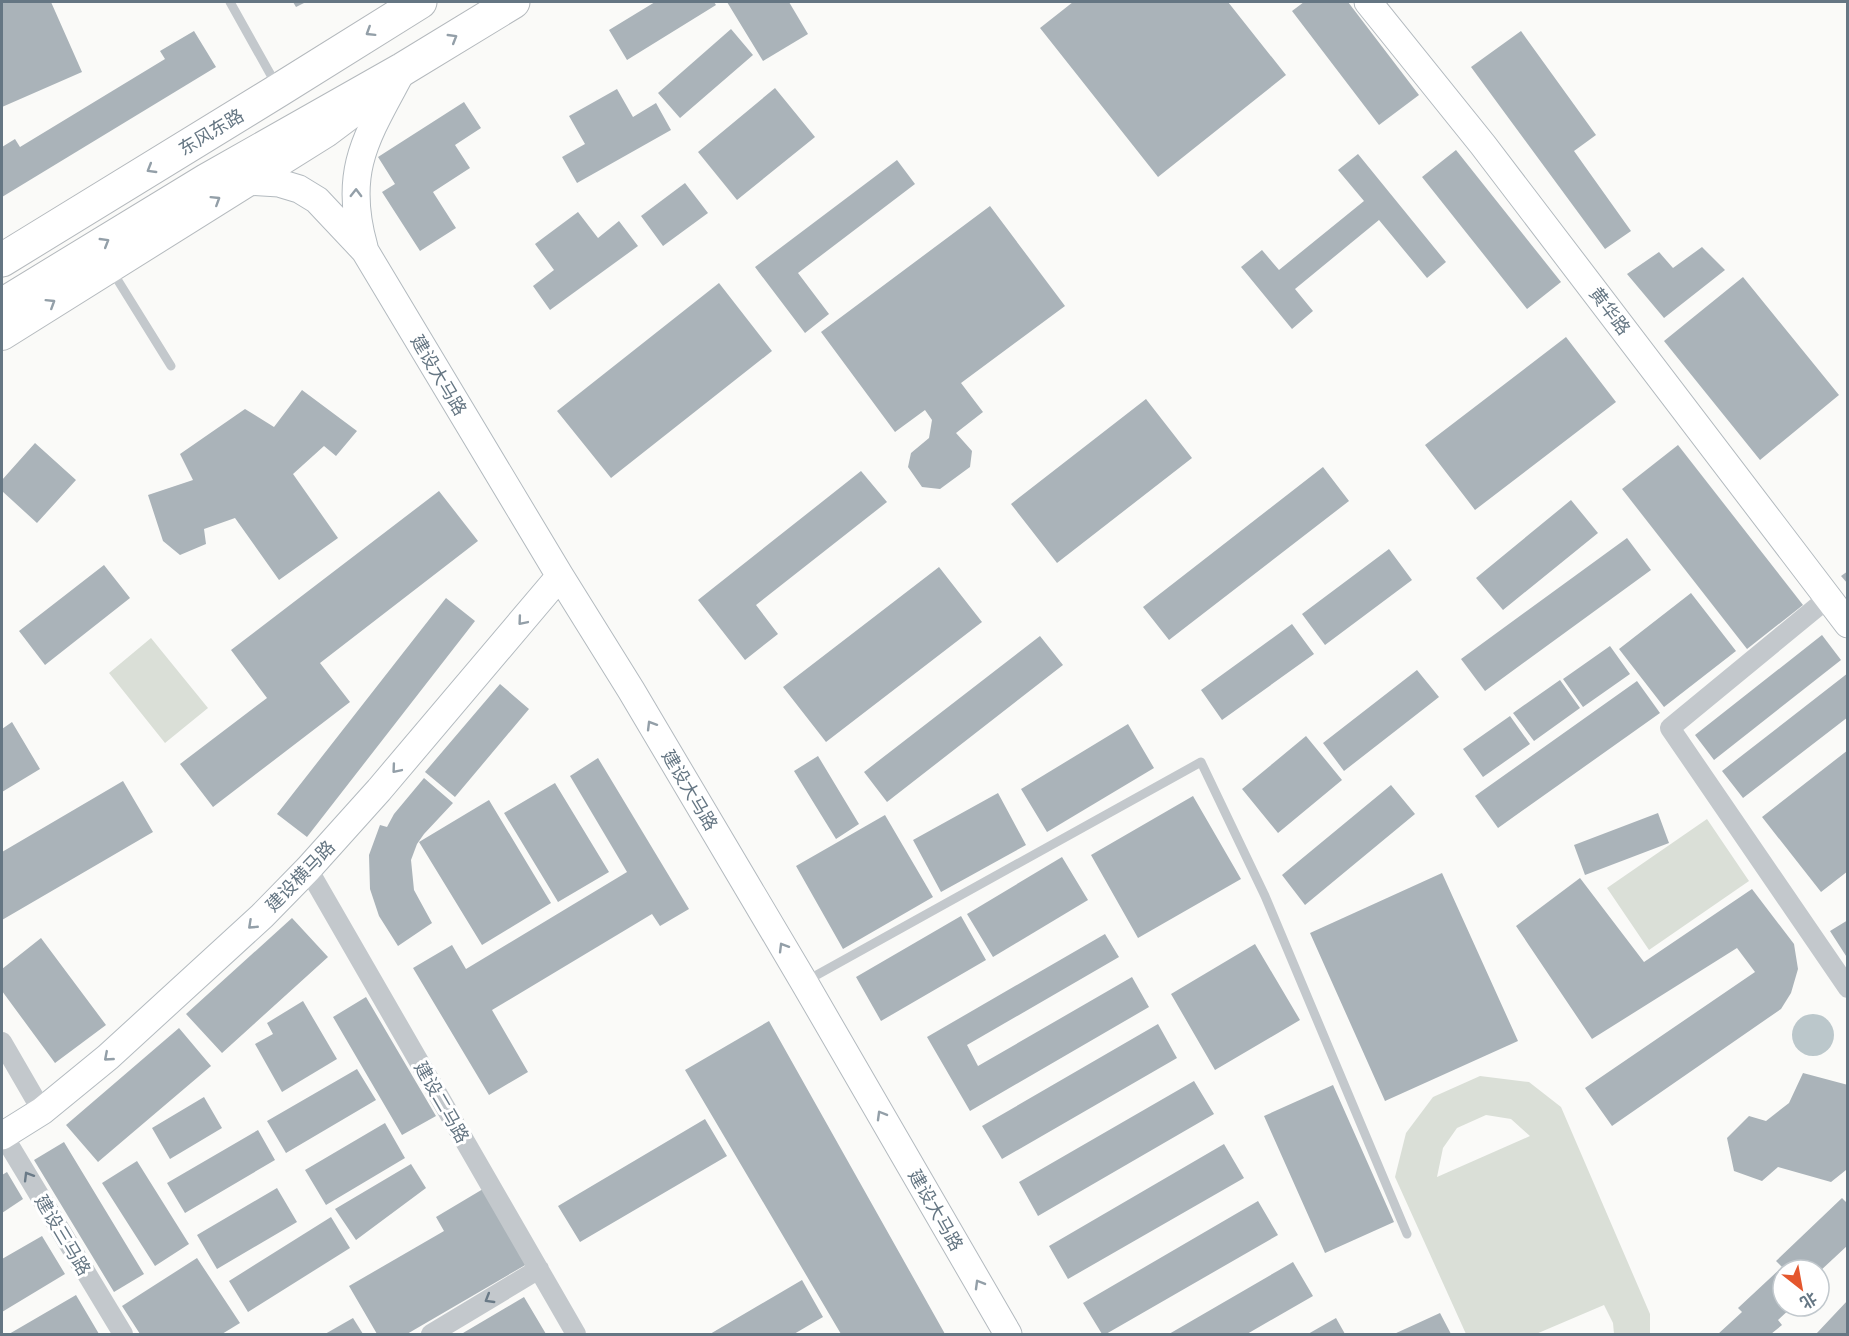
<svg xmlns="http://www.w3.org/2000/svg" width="1849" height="1336" font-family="Inter,'Noto Sans SC',sans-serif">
  <rect width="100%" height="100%" fill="#fafaf8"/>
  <path fill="#dadfd7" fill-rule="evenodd" d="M 151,638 L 208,708 L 165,743 L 109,673 Z
    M 1707,819 L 1749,881 L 1649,950 L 1607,888 Z
    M 1480,1076 L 1529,1082 L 1561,1107 L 1650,1314 L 1650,1334 L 1614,1334 L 1613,1323 L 1604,1305 L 1536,1334 L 1466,1334 L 1395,1177 L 1406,1133 L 1433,1097 ZM 1486,1115 L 1511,1119 L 1530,1136 L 1437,1177 L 1443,1148 L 1457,1128 Z"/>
  <path fill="#bbc7cb" d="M1792 1035a21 21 0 1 1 42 0a21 21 0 1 1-42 0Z"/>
  <path fill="#aab3b9" d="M 2,2 L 51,2 L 82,72 L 2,107 Z
    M 293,2 L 306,2 L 296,7 Z
    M 655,2 L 714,2 L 716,5 L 627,60 L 609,30 Z
    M 727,2 L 789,2 L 808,34 L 763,61 Z
    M 1073,2 L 1228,2 L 1286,75 L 1158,177 L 1040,28 Z
    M 1304,2 L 1348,2 L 1419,95 L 1379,125 L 1292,11 Z
    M 731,29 L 753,55 L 680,118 L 658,93 Z
    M 194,31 L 216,67 L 2,197 L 2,147 L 15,139 L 20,147 L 165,59 L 160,51 Z
    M 1521,31 L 1596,135 L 1574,151 L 1631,231 L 1605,249 L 1471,67 Z
    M 775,88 L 815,137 L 737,200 L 698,152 Z
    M 617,89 L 633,117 L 656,103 L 671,130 L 577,183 L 562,157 L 585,144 L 569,116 Z
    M 464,102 L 481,128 L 455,145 L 470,168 L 433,192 L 456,228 L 420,251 L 382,192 L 395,184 L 378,157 Z
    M 1456,150 L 1561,282 L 1527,309 L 1422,177 Z
    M 1358,154 L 1446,262 L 1427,278 L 1379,220 L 1295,289 L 1313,311 L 1292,329 L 1241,267 L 1262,250 L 1279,270 L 1364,201 L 1338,170 Z
    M 897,160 L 915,184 L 798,273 L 829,314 L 805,333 L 755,267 Z
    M 685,183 L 708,213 L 663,246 L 641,216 Z
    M 990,206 L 1065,306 L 961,383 L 983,412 L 956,433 L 972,451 L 970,467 L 940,489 L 922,487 L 908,467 L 911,453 L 929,438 L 932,420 L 925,410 L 895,432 L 821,332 Z
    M 578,212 L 598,238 L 619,221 L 638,246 L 550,310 L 533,286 L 554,270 L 535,244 Z
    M 1702,247 L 1725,270 L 1664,318 L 1627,274 L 1659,252 L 1673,268 Z
    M 1743,277 L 1839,395 L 1760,460 L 1664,341 Z
    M 719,283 L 772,351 L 611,478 L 557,411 Z
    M 1566,337 L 1616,402 L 1475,510 L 1425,445 Z
    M 302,390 L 357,431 L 336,456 L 324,446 L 293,474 L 338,538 L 279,580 L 235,518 L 204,529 L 206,544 L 180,555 L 163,541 L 148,495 L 193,480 L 180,454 L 245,409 L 274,427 Z
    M 1146,399 L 1192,458 L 1057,563 L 1011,504 Z
    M 35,443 L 76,480 L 37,523 L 2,491 L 2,480 Z
    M 1678,445 L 1803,605 L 1747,649 L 1622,489 Z
    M 1323,467 L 1349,501 L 1169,640 L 1143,607 Z
    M 861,471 L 887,502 L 756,605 L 778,634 L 745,660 L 698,600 Z
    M 439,491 L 478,541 L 320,663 L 350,702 L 213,807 L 180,764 L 267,698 L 231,650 Z
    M 1571,500 L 1598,533 L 1503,610 L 1476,578 Z
    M 1627,538 L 1651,570 L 1485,691 L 1461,659 Z
    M 1389,549 L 1412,580 L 1325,645 L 1302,614 Z
    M 104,565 L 130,598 L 45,665 L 19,631 Z
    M 939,567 L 982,622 L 826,742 L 783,687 Z
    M 1848,571 L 1848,584 L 1841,576 Z
    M 1691,593 L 1736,651 L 1664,707 L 1619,649 Z
    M 446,598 L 475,621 L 307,837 L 277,814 Z
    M 1292,624 L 1314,654 L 1222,720 L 1201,690 Z
    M 1822,635 L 1841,660 L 1714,760 L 1695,735 Z
    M 1040,636 L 1063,665 L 887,802 L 864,772 Z
    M 1610,646 L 1630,674 L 1583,707 L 1563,679 Z
    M 1417,670 L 1439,697 L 1344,771 L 1323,743 Z
    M 1848,673 L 1848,717 L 1743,798 L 1722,771 Z
    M 1560,680 L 1580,708 L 1534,741 L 1513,713 Z
    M 1637,681 L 1660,713 L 1498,828 L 1475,796 Z
    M 500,684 L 529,709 L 455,797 L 425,772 Z
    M 1510,716 L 1530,744 L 1483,777 L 1463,749 Z
    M 12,722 L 40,769 L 2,792 L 2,729 Z
    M 1128,724 L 1154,768 L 1047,832 L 1021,789 Z
    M 1306,736 L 1342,780 L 1278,833 L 1242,789 Z
    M 1848,750 L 1848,871 L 1821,892 L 1762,817 Z
    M 818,756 L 859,824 L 836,839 L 794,771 Z
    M 598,758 L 689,909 L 660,926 L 652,914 L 492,1010 L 528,1072 L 489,1095 L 413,968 L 452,945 L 466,969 L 627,872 L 570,776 Z
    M 424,778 L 453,803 L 424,834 L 417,844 L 411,860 L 414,890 L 432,923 L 398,946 L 379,916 L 370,889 L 369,855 L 380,825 L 387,827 L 394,814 Z
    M 123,781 L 153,832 L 2,920 L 2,852 Z
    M 555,783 L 609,872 L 558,902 L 504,813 Z
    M 1391,785 L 1415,814 L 1305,905 L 1282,875 Z
    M 998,793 L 1026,845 L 941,892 L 913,840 Z
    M 1193,796 L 1241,879 L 1138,938 L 1091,855 Z
    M 489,800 L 551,903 L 482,945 L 419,842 Z
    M 1658,813 L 1669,843 L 1585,875 L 1574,845 Z
    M 885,815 L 933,897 L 843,949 L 796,866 Z
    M 1062,857 L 1088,900 L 993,957 L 967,914 Z
    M 1442,873 L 1518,1041 L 1385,1101 L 1310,933 Z
    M 1580,878 L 1644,962 L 1752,889 L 1794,944 L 1798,969 L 1791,993 L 1781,1009 L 1612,1126 L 1585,1088 L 1755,972 L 1737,948 L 1592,1039 L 1516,926 Z
    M 961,916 L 986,960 L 881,1021 L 856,977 Z
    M 292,918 L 328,957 L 222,1053 L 186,1014 Z
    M 1848,920 L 1848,959 L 1830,931 Z
    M 1105,934 L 1119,957 L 967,1045 L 978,1066 L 1132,977 L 1149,1007 L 970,1111 L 927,1037 Z
    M 41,938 L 106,1025 L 55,1063 L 2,991 L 2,969 Z
    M 1255,944 L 1300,1020 L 1215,1070 L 1171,994 Z
    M 366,997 L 436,1116 L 402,1135 L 333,1017 Z
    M 303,1001 L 337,1059 L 282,1092 L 255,1044 L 273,1034 L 267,1023 Z
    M 769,1021 L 945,1334 L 841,1334 L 685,1070 Z
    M 1158,1024 L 1177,1058 L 1002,1159 L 982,1126 Z
    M 179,1028 L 211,1066 L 98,1162 L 66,1125 Z
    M 357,1069 L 376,1100 L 286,1153 L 267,1121 Z
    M 1803,1073 L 1848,1085 L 1848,1165 L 1846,1170 L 1831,1182 L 1778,1167 L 1762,1181 L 1734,1171 L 1727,1138 L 1749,1116 L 1766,1121 L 1789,1103 Z
    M 1194,1081 L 1214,1114 L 1038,1216 L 1019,1182 Z
    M 1333,1085 L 1394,1222 L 1325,1253 L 1264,1116 Z
    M 204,1097 L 222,1128 L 170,1159 L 152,1128 Z
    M 705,1119 L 727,1156 L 580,1242 L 558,1206 Z
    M 385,1123 L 405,1158 L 326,1205 L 305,1170 Z
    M 258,1130 L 275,1160 L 185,1213 L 167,1183 Z
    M 64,1142 L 144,1274 L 114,1292 L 34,1160 Z
    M 1224,1144 L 1244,1178 L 1068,1279 L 1049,1246 Z
    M 137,1161 L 189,1244 L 155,1266 L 102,1183 Z
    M 411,1164 L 426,1188 L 356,1240 L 335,1209 Z
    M 7,1172 L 23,1199 L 2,1213 L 2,1175 Z
    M 277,1188 L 297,1222 L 217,1269 L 197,1235 Z
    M 483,1189 L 527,1264 L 407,1334 L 377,1334 L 349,1286 L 444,1231 L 436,1217 Z
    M 1842,1198 L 1848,1204 L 1848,1245 L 1819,1272 L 1819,1270 L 1783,1270 L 1783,1306 L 1793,1306 L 1778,1320 L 1782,1325 L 1771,1334 L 1718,1334 L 1742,1312 L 1738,1308 L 1782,1267 L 1776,1261 Z
    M 1258,1201 L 1278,1235 L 1106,1334 L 1102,1334 L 1083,1303 Z
    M 331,1217 L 350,1248 L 248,1312 L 229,1281 Z
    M 42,1236 L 65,1274 L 2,1312 L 2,1259 Z
    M 197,1258 L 240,1323 L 222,1334 L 140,1334 L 122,1306 Z
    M 1293,1262 L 1313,1296 L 1247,1334 L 1169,1334 Z
    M 802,1280 L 823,1317 L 794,1334 L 710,1334 Z
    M 76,1295 L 99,1334 L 9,1334 Z
    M 524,1297 L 546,1334 L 464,1334 L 463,1333 Z
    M 1848,1300 L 1848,1334 L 1816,1334 Z
    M 1440,1313 L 1451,1334 L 1394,1334 Z
    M 353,1318 L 363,1334 L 325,1334 Z
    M 1336,1318 L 1345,1334 L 1308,1334 Z"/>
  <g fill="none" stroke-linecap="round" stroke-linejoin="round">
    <g stroke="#b3babf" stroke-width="29">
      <path id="secondary" d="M 1368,2 L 1483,145 L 1848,624
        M 246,181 L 279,183 L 299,189 L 317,200 L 365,251 L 560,576 L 631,690 L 804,982 L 1008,1334
        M 364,247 C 342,169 368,135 403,69
        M 2,1136 L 42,1111 L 108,1057 L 262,916 L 308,869 L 379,790 L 560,576"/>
    </g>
    <g stroke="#b5babe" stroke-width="32">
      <path id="primary" d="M 2,335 L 326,132 L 358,108"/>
    </g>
    <g stroke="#b4b9bd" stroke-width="35">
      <path id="highway" d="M 2,260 L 279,90 L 420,2
        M 2,305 L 207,180 L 403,69 L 513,2"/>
    </g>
    <path stroke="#c3c8cc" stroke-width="9" d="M 230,2 L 277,86
      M 112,271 L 171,366
      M 806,981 L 1201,762 L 1265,896 L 1407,1234"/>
    <path stroke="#c3c8cc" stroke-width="20" d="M 1828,598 L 1670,728 L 1848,988
      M 308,869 L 576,1334
      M 2,1042 L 42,1111
      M 3,1135 L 123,1334
      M 431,1334 L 539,1269"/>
    <use href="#secondary" stroke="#fff" stroke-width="27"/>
    <use href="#primary" stroke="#fff" stroke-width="30"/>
    <use href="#highway" stroke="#fff" stroke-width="33"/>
  </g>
  <defs><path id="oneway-chevron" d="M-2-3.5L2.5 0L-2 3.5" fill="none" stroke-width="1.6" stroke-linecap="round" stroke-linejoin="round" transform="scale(1.5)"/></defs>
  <g stroke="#939fa8">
    <use href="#oneway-chevron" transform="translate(370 32) rotate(148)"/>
    <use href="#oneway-chevron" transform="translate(453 38) rotate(-31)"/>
    <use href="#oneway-chevron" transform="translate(151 169) rotate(149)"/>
    <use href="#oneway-chevron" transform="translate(356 193) rotate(-89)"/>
    <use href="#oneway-chevron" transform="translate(216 200) rotate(-32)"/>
    <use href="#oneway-chevron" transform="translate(105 242) rotate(-31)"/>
    <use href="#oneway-chevron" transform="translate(51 303) rotate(-32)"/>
    <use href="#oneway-chevron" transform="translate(522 621) rotate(130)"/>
    <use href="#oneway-chevron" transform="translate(651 725) rotate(-121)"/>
    <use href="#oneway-chevron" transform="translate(396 769) rotate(130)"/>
    <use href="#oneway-chevron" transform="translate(252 925) rotate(137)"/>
    <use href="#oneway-chevron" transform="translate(783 947) rotate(-121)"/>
    <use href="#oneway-chevron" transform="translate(108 1057) rotate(139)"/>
    <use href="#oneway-chevron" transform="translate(881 1115) rotate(-120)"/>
    <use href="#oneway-chevron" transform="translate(979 1284) rotate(-120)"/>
  </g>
  <g stroke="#6a7a87">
    <use href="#oneway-chevron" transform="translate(28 1176) rotate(-121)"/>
    <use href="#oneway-chevron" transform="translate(489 1299) rotate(149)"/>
  </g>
  <g text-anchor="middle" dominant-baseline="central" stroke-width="6" stroke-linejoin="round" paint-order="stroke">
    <g font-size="18" fill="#657683" stroke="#fff">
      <text transform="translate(211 132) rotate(-31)">东风东路</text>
      <text transform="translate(1610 311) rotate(53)">黄华路</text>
      <text transform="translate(439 375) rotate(59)">建设大马路</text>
      <text transform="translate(690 790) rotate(59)">建设大马路</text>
      <text transform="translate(300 876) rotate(-46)">建设横马路</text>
      <text transform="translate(442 1102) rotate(60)">建设二马路</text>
      <text transform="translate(936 1210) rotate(60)">建设大马路</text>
      <text transform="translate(63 1235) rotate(59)">建设三马路</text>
    </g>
  </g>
  <rect width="1849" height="1336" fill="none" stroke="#657683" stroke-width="6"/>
  <g transform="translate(1801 1288) rotate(149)"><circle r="28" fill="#ffffff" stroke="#c1c8cd" stroke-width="1.5"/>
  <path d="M0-4.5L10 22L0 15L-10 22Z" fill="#e4572e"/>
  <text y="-9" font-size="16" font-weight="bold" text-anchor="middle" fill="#657683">北</text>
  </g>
</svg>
